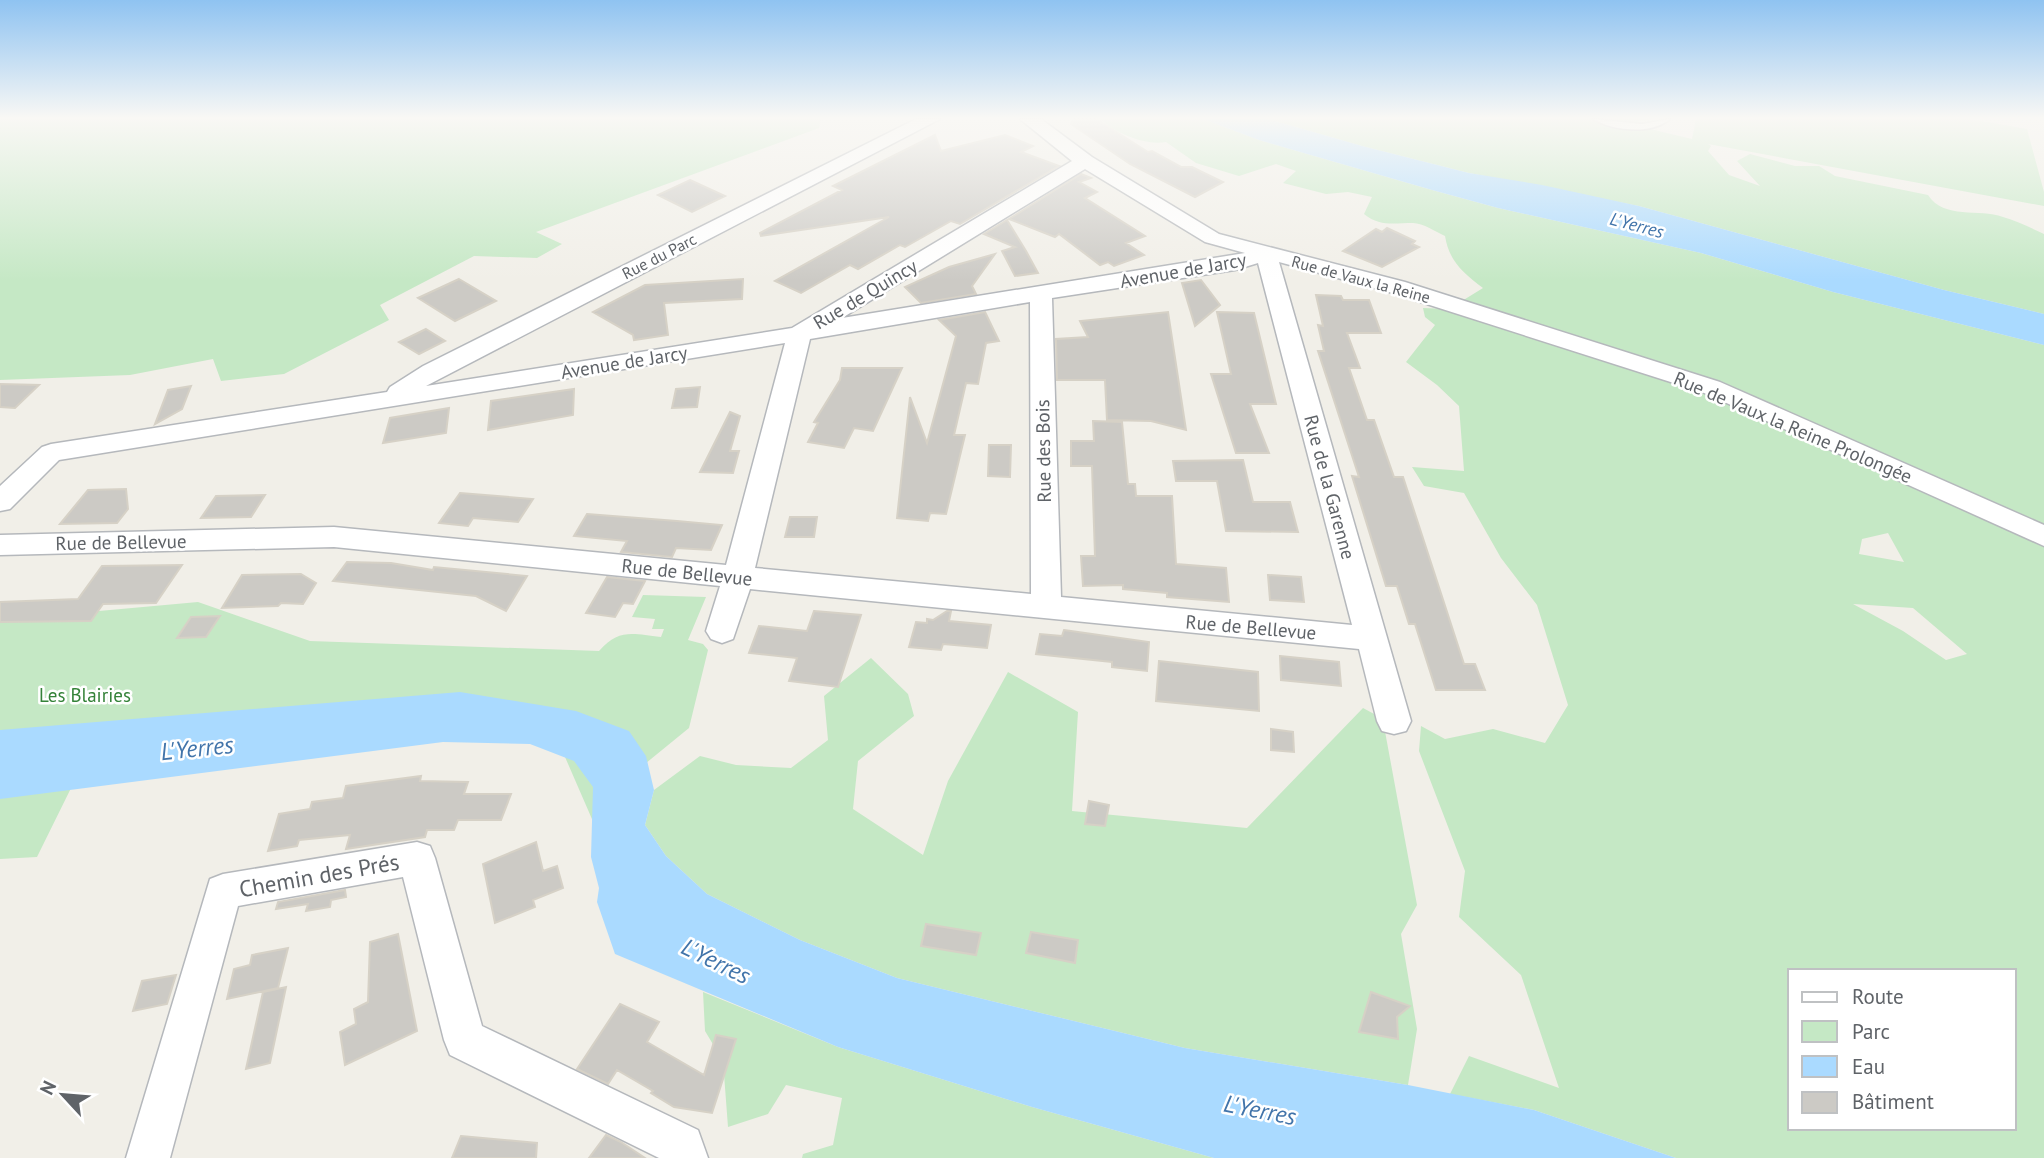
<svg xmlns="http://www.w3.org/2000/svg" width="2044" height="1158" font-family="'PT Sans',sans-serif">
  <rect width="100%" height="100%" fill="#f1efe8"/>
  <path fill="#c5e8c5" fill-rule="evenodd" d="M 0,119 L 821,119 L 819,128 L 536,232 L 562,244 L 537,258 L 474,256 L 380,305 L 389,320 L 284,374 L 221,381 L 213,359 L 130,375 L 0,380 Z
    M 1100,119 L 1203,119 L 1259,140 L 1432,190 L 1498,208 L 1701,253 L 1833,292 L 2044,345 L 2044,1158 L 1676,1158 L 1534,1110 L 1450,1094 L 1469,1056 L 1559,1088 L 1521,975 L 1459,917 L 1465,871 L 1419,751 L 1421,726 L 1445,739 L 1493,729 L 1545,743 L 1568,705 L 1537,605 L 1501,558 L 1464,493 L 1424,486 L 1412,467 L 1464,471 L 1459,406 L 1437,385 L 1406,362 L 1435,325 L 1425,317 L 1423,308 L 1449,309 L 1483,288 C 1463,273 1449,261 1445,236 C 1436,232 1423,223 1413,223 C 1394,223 1380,227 1364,214 L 1372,197 L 1348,192 L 1326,194 L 1283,183 L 1296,171 L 1276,164 L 1239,176 L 1196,163 L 1166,142 C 1146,146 1115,133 1100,119 ZM 1888,533 L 1904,562 L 1859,554 L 1862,539 ZM 1853,604 L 1913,608 L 1967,654 L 1946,660 L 1903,631 ZM 1790,971 L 2014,971 L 2014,1128 L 1790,1128 Z
    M 1268,119 L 1653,119 L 1625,123 L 1692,139 L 1696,119 L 1970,119 L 2027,129 L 2044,192 L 2044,206 L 1708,144 L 1711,146 L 1708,151 L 1729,175 L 1760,186 L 1737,161 L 1750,154 L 1795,166 L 1819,166 L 1835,176 L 1928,195 C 1944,220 1979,208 2003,217 C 2017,221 2031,228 2044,234 L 2044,314 L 1944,290 L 1639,206 L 1469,173 L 1362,146 Z
    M 643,595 L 706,597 L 688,640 L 703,644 L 708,650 L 689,728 L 613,790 L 595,826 L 552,727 L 75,780 L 37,857 L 0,859 L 0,620 L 198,602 L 310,641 L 599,651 C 619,628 633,634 661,637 L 664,629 L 652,629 L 655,619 L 632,617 Z
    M 871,658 L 908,694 L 914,716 L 858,761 L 853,809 L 923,855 L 948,781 L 1008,672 L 1078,712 L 1072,811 L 1247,828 L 1363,708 L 1376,715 L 1384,726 L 1417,905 L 1401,934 L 1417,1029 L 1408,1085 L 1185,1048 L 897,978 L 800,940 L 707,894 L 666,856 L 645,825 L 654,790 L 700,756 L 736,765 L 791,768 L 828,740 L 824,696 Z
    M 703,992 L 838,1047 L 1032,1107 L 1214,1158 L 802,1158 L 803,1154 L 833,1145 L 842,1098 L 786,1085 L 768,1114 L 728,1127 L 723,1061 L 705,1031 Z"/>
  <path fill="#aadaff" d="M 1203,119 L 1268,119 L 1362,146 L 1469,173 L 1542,185 L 1639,206 L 1944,290 L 2044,314 L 2044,345 L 1833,292 L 1701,253 L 1498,208 L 1432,190 L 1259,140 Z
    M 460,692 L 576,711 L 629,731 L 646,756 L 654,790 L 645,825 L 666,856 L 707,894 L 800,940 L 897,978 L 1185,1048 L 1408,1085 L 1534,1110 L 1676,1158 L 1214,1158 L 1032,1107 L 838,1047 L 615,954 L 597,902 L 599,888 L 591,857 L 593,787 L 574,761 L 530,744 L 443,742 L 0,799 L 0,730 Z"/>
  <path fill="#cccac5" stroke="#d6d1c6" stroke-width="2" d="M 1074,119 L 1096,119 L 1148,152 L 1152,151 L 1181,167 L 1192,167 L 1223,182 L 1195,197 L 1130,164 L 1071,124 Z
    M 935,135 L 941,151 L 1005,135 L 1033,146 L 1021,152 L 1059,166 L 960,224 L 951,221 L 905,247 L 900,245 L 858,269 L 850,265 L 801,293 L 775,281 L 889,217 L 761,236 L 760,233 L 842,190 L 833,186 Z
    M 1081,174 L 1091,178 L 1079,182 L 1097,192 L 1085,198 L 1145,236 L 1126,243 L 1144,255 L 1114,266 L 1108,262 L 1100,265 L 1059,234 L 1055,237 L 1009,219 Z
    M 690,180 L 725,196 L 692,212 L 658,195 Z
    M 1007,220 L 1026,251 L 1038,273 L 1015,276 L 1002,251 L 1015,247 L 984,234 Z
    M 1387,228 L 1415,241 L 1412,244 L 1419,247 L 1382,267 L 1343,251 L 1376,229 L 1382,232 Z
    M 995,254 L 972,286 L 976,294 L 921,303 L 905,287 L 949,267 Z
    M 459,279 L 496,301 L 455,321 L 418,298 Z
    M 743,279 L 742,299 L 664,303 L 668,335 L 634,340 L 633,335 L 593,312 L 645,285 Z
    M 1201,280 L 1220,305 L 1195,326 L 1182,283 Z
    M 1316,295 L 1341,296 L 1343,300 L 1369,300 L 1381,333 L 1347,333 L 1360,368 L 1349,368 L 1367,420 L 1374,420 L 1394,477 L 1403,477 L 1464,664 L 1475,664 L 1485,690 L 1436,690 L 1415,624 L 1409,624 L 1397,586 L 1386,586 L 1352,476 L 1359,477 L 1318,351 L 1324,351 L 1318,325 L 1323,326 Z
    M 985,312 L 999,341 L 986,343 L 978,384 L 966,383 L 954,435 L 965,435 L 946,514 L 930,513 L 928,521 L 897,518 L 910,397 L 927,443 L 956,336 L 939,320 Z
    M 1168,312 L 1186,430 L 1151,421 L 1107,420 L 1105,380 L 1057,380 L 1056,339 L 1088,337 L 1080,321 Z
    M 1217,312 L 1254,313 L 1276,404 L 1250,404 L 1269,453 L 1236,453 L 1211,374 L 1231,374 Z
    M 426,329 L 445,341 L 419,354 L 399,342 Z
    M 842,368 L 902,368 L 873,431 L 854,428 L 844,448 L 808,442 L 818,423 L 814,422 L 840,380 Z
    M 0,384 L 39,385 L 15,408 L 0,407 Z
    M 191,386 L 182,409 L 155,424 L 168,390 Z
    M 700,387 L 697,407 L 672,408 L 676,389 Z
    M 574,389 L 573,415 L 488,430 L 491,401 Z
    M 449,408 L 446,433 L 383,443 L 390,418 Z
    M 730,412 L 740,416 L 730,451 L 739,451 L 733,473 L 700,472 Z
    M 1093,421 L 1122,422 L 1128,484 L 1135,484 L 1136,496 L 1172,496 L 1176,564 L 1226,568 L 1229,602 L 1167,597 L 1167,593 L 1123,589 L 1123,585 L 1083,586 L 1081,556 L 1095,556 L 1092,466 L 1071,466 L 1071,441 L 1094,441 Z
    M 989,445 L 1011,445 L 1010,477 L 988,476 Z
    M 1243,460 L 1253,502 L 1290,502 L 1298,532 L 1226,531 L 1217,481 L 1176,481 L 1173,461 Z
    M 126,489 L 128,509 L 117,523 L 60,524 L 88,490 Z
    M 460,493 L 533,499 L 518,522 L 473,518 L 468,526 L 439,523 Z
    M 265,495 L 251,517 L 201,518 L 216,496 Z
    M 587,514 L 677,521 L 722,525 L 711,550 L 676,548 L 672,557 L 621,552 L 627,541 L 574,536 Z
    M 790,517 L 817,517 L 814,537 L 785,537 Z
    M 347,562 L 391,563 L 433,570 L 434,567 L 527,576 L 506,611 L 476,596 L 333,581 Z
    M 182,565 L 156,603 L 103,604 L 91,621 L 0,622 L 0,602 L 78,599 L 102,566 Z
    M 301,574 L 316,583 L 303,604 L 281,603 L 278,606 L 222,608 L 242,575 Z
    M 1268,575 L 1301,577 L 1304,602 L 1270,600 Z
    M 607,577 L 645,581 L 633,604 L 623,603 L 615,617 L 586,613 Z
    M 814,611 L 861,615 L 838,687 L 789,681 L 797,658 L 749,653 L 759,626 L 807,631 Z
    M 947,611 L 951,611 L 949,621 L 991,625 L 987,648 L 943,644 L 941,650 L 909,647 L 916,622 L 927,623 L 927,619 L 933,620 Z
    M 220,616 L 206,637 L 177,638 L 191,617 Z
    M 1064,630 L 1149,642 L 1147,671 L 1112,667 L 1112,662 L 1036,654 L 1040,634 L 1062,636 Z
    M 1280,656 L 1339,662 L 1341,686 L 1281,680 Z
    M 1159,661 L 1258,672 L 1259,711 L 1156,701 Z
    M 1271,729 L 1293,732 L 1294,752 L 1271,750 Z
    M 421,776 L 420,781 L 468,782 L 464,794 L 511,794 L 501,820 L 458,820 L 454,830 L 427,830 L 425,837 L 346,849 L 350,835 L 299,840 L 297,846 L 268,851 L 279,814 L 310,809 L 312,802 L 343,798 L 346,786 Z
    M 1089,801 L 1109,805 L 1105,826 L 1085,824 Z
    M 536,842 L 543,871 L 557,866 L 563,888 L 533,900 L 535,907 L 495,923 L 483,864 Z
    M 345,890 L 346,897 L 331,900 L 330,907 L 306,911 L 308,904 L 276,909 L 278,902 Z
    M 926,924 L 981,933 L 976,955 L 921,946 Z
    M 1031,932 L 1078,940 L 1075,963 L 1026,953 Z
    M 398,934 L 417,1031 L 345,1065 L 340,1032 L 356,1024 L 354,1009 L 368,1002 L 370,942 Z
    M 288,948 L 278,988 L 227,999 L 234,969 L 250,965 L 252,955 Z
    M 176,975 L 167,1004 L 133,1011 L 142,981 Z
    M 286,987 L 270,1063 L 246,1069 L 263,992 Z
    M 1371,992 L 1410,1006 L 1397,1017 L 1398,1039 L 1359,1032 Z
    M 620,1004 L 659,1022 L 647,1042 L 704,1075 L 716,1035 L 736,1039 L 712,1113 L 674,1107 L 651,1093 L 653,1091 L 617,1070 L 608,1084 L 577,1069 Z
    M 606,1135 L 621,1142 L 645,1158 L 589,1158 Z
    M 461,1136 L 537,1143 L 536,1158 L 452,1158 Z"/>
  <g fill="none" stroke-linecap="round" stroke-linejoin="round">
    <g stroke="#b5b8bc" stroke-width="3">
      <path id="lane" d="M 1593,119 L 1642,124 L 1670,119 C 1651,135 1613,131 1593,119 Z"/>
    </g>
    <g stroke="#b5b8bc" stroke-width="3">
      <path id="street" d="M 916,119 L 940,119 L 426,386 L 792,328 L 1072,161 L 1020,119 L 1041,119 L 1092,157 L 1219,234 L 1405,282 L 1720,382 L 2044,525 L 2044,546 L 1702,392 L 1389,292 L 1279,262 L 1411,721 L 1406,731 L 1394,734 L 1382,731 L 1377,721 L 1359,649 L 750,589 L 733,639 L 722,643 L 711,639 L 706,631 L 720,586 L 334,547 L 0,555 L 0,535 L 334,527 L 726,565 L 785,343 L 59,460 L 10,509 L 0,511 L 0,486 L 42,447 L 51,444 L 387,392 L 390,387 L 423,366 ZM 1085,169 L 1205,242 L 1245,253 L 842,318 ZM 1258,263 L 1352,625 L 1061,597 L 1052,298 L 1235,270 ZM 1030,302 L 1031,594 L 755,568 L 810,339 Z
        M 417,842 L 430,846 L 435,858 L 482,1026 L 698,1130 L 708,1158 L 659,1158 L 450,1055 L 444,1040 L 403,877 L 238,906 L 170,1158 L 126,1158 L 210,879 L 223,874 Z"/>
    </g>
    <use href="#lane" fill="#fff" fill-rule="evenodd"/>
    <use href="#street" fill="#fff" fill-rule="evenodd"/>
  </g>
  <linearGradient id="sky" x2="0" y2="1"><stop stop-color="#8fc3f1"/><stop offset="0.42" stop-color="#f9f8f5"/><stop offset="1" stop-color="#f9f8f5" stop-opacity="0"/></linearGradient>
  <rect width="2044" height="281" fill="url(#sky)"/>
  <g text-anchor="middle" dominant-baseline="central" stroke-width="5" stroke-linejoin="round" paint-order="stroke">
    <g font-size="16" fill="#5f6368" stroke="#fff">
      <text transform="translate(659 256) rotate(-27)">Rue du Parc</text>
      <text transform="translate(1361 279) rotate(15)">Rue de Vaux la Reine</text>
    </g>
    <g font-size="18" font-style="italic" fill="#4174aa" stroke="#fff">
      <text transform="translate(1637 225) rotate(15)">L'Yerres</text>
    </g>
    <g font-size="19" fill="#5f6368" stroke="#fff">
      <text transform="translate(1183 270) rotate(-10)">Avenue de Jarcy</text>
      <text transform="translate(865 294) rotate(-31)">Rue de Quincy</text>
      <text transform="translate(624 362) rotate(-9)">Avenue de Jarcy</text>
      <text transform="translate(1793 427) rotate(23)">Rue de Vaux la Reine Prolongée</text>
      <text transform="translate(1043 451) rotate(-91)">Rue des Bois</text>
      <text transform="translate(1330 487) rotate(75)">Rue de la Garenne</text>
      <text transform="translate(121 542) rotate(-1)">Rue de Bellevue</text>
      <text transform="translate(687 572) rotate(6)">Rue de Bellevue</text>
      <text transform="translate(1251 627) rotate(5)">Rue de Bellevue</text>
    </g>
    <g font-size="19" fill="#348238" stroke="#fff">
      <text x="85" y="695">Les Blairies</text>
    </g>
    <g font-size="23" fill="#5f6368" stroke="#fff">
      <text transform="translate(319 875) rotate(-10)">Chemin des Prés</text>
    </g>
    <g font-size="24" font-style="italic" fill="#4174aa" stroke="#fff">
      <text transform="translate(197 748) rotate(-6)">L'Yerres</text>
      <text transform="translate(716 961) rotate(26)">L'Yerres</text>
      <text transform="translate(1260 1110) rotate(11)">L'Yerres</text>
    </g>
  </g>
  <rect x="1788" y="969" width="228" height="161" fill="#ffffff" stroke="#bfc1c3" stroke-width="2"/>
  <rect x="1802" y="992" width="35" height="10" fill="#ffffff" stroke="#bfc1c3" stroke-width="2"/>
  <text x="1852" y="1004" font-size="21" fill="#5f6368">Route</text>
  <rect x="1802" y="1021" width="35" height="21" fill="#c5e8c5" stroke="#bfc1c3" stroke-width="2"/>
  <text x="1852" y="1039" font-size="21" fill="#5f6368">Parc</text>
  <rect x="1802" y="1056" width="35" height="21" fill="#aadaff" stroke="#bfc1c3" stroke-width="2"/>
  <text x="1852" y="1074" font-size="21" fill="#5f6368">Eau</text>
  <rect x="1802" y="1092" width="35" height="21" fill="#cccac5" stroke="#bfc1c3" stroke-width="2"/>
  <text x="1852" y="1109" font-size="21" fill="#5f6368">Bâtiment</text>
  <g transform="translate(63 1095) rotate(296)" stroke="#ffffff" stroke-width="5" paint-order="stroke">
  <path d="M0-5L12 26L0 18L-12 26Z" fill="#5f6368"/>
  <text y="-10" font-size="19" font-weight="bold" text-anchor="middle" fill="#5f6368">N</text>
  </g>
</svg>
